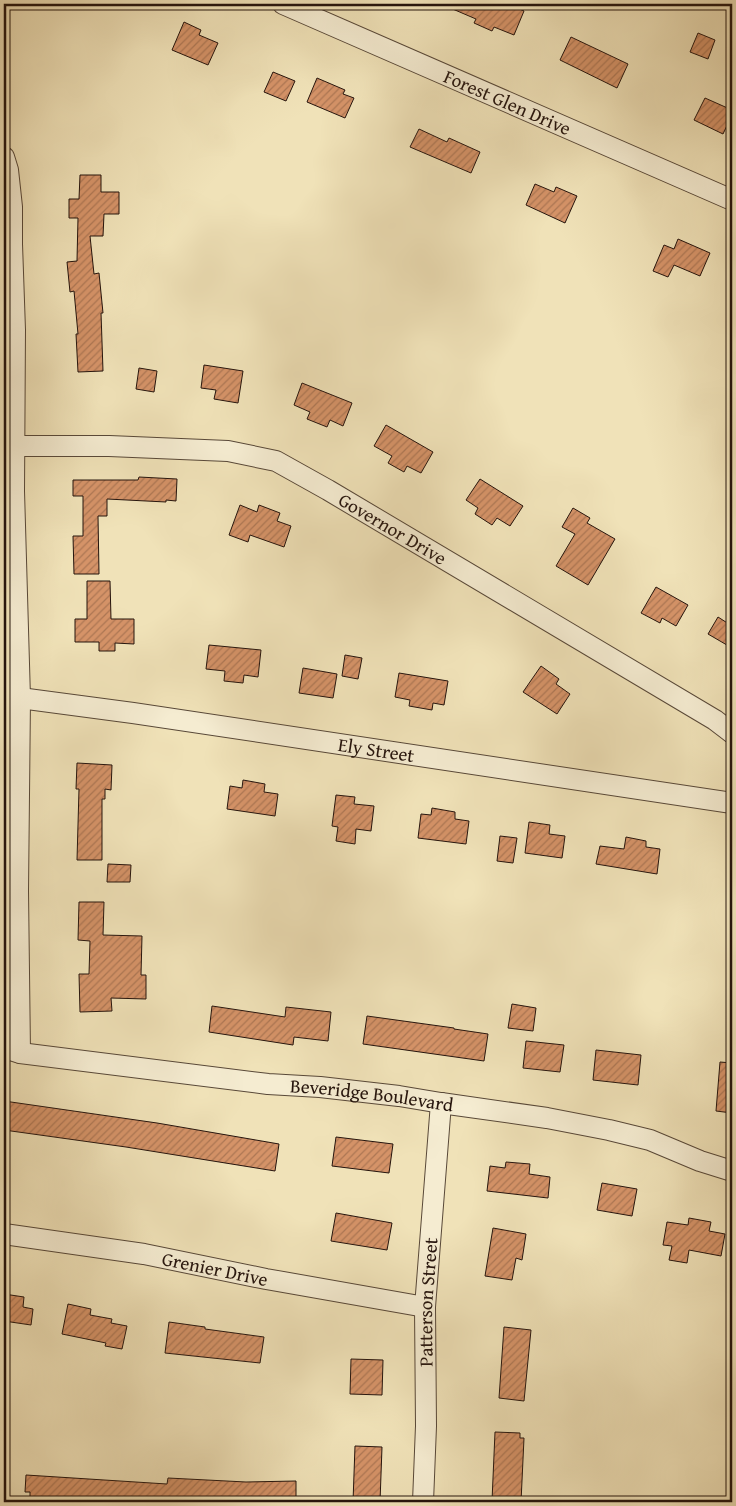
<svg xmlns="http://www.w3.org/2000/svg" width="736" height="1506" font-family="'Gentium Book Plus',serif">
  <defs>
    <pattern id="building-hatch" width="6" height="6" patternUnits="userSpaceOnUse" patternTransform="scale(1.25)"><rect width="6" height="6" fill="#d59368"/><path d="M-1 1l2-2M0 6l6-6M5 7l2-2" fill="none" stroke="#ad7754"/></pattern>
  </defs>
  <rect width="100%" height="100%" fill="#f0e2b8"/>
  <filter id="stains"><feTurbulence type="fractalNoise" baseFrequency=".004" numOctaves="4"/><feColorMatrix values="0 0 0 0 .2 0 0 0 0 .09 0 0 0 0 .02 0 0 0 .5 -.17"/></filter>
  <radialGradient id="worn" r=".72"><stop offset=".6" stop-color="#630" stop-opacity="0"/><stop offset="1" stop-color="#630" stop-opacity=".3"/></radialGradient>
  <path fill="url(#building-hatch)" stroke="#25140d" d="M 441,4 L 509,4 L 524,11 L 514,35 L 494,27 L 492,31 L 474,23 L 476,19 Z
    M 184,22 L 201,30 L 199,35 L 218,43 L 208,65 L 172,50 Z
    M 698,33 L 715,40 L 708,59 L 690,52 Z
    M 571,37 L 628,64 L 617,88 L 560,60 Z
    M 273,72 L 295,81 L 286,101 L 264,92 Z
    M 317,78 L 345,90 L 343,94 L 354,98 L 345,118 L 307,102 Z
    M 705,98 L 732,110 L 732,115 L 723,134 L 694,120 Z
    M 419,129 L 447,142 L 449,138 L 480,152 L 471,173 L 410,147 Z
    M 80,175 L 101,175 L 101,192 L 119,192 L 119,214 L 104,214 L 103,236 L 90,236 L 94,274 L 99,273 L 103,313 L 101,313 L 103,371 L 78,372 L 76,334 L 78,334 L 74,291 L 70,292 L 67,262 L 77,261 L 78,218 L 69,218 L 69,199 L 79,199 Z
    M 535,184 L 554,192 L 556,187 L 577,196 L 565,223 L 526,205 Z
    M 678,239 L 710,253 L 700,276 L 674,265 L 668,277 L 653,271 L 664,245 L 674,249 Z
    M 204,365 L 243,371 L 238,403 L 214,399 L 216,390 L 201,388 Z
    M 139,368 L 157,371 L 154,392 L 136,389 Z
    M 302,383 L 352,403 L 343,426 L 330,420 L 327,427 L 307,419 L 310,412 L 294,405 Z
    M 386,425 L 433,452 L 421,473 L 407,466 L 404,472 L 388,463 L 392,456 L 374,446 Z
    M 139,477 L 177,479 L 176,501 L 166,500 L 166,502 L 107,499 L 107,516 L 98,516 L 99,574 L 74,574 L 73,536 L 83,536 L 83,496 L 73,496 L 73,480 L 138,480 Z
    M 480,479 L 523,506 L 510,526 L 497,518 L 492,525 L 475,514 L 478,508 L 466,500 Z
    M 240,505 L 257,512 L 259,505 L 280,513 L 277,521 L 291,526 L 284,547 L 250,535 L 248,542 L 229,535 Z
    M 573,508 L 590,518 L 587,523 L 615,539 L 588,585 L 556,566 L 575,534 L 562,527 Z
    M 87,581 L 110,581 L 111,619 L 134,619 L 134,644 L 115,643 L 115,651 L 99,651 L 99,642 L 75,642 L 75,619 L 87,619 Z
    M 656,587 L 688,605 L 676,626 L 662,618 L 660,623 L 641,613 Z
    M 718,617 L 732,626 L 732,648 L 708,634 Z
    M 209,645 L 261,650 L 258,677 L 244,675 L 243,683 L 224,681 L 225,671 L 206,669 Z
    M 345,655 L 362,658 L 358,679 L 342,676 Z
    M 541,666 L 559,679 L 556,684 L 570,694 L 557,714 L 523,692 Z
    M 303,668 L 337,674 L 333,698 L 299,693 Z
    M 399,673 L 448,681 L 444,705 L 433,703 L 432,710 L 409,706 L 410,700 L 395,697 Z
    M 77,763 L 112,765 L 111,790 L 105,789 L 105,799 L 102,799 L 102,860 L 77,860 L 79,789 L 76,789 Z
    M 243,780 L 265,784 L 264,792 L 278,794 L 275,816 L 227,809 L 230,786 L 242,788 Z
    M 336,795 L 355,797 L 354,804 L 374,806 L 371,831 L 356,829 L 355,844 L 336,841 L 338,827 L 332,826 Z
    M 432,808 L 455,812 L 455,819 L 469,821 L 466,844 L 418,838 L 421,814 L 431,815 Z
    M 529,822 L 550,825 L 549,834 L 565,836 L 562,858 L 525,853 Z
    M 500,836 L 517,838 L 513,863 L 497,861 Z
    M 626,837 L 646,841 L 646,847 L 660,849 L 657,874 L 596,864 L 600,846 L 624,849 Z
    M 108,864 L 131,865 L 130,882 L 107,882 Z
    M 79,902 L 104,902 L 103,935 L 142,936 L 141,975 L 146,975 L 146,999 L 111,998 L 112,1011 L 80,1012 L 79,974 L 89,974 L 90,941 L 78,940 Z
    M 512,1004 L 536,1008 L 533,1031 L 508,1028 Z
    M 212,1006 L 285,1017 L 286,1007 L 331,1012 L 328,1041 L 294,1037 L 293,1045 L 209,1032 Z
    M 367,1016 L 454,1028 L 454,1029 L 488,1034 L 484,1061 L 363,1044 Z
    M 526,1041 L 564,1045 L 560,1072 L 523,1068 Z
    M 596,1050 L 641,1055 L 638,1085 L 593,1080 Z
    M 720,1062 L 732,1063 L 732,1113 L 716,1111 Z
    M 4,1101 L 157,1123 L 279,1144 L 275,1171 L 126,1147 L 4,1130 Z
    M 336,1137 L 393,1144 L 389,1173 L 332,1166 Z
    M 506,1162 L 530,1164 L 529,1174 L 550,1177 L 548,1198 L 487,1191 L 490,1166 L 505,1168 Z
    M 602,1183 L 637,1189 L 632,1216 L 597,1210 Z
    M 336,1213 L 392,1223 L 387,1250 L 331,1241 Z
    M 689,1218 L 711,1222 L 709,1231 L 725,1234 L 721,1256 L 689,1250 L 687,1263 L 669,1260 L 672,1246 L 663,1245 L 667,1222 L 688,1225 Z
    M 493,1228 L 526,1234 L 522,1260 L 516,1258 L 512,1280 L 485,1276 Z
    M 4,1294 L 24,1297 L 23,1307 L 33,1309 L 31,1325 L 4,1321 Z
    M 68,1304 L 91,1309 L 90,1315 L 112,1319 L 111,1323 L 127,1326 L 122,1349 L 105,1346 L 106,1343 L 62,1334 Z
    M 169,1322 L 205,1327 L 205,1329 L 264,1337 L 260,1363 L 165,1353 Z
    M 504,1327 L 531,1330 L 524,1401 L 499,1398 Z
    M 351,1359 L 383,1360 L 382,1395 L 350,1394 Z
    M 495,1432 L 520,1433 L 520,1438 L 524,1438 L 521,1502 L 492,1501 Z
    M 355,1446 L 382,1447 L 380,1502 L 353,1502 Z
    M 26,1475 L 167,1484 L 168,1478 L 246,1482 L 296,1481 L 296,1502 L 30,1502 L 30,1492 L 25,1492 Z"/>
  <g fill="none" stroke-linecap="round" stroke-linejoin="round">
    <g stroke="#584838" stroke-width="22">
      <g id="street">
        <path id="s1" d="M 283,4 L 732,200"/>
        <path d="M 4,157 L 8,170 L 12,207 L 12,244 L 15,330 L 14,491 L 20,698 L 18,891 L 20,1053"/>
        <path id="s2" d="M 14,446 L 109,446 L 228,451 L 276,461 L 328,490 L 715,720 L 732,733"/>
        <path id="s3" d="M 20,698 L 133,713 L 732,803"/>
        <path id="s4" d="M 4,1048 L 20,1053 L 268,1084 L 320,1087 L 399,1096 L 441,1103 L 547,1118 L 609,1130 L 650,1140 L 700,1161 L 732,1171"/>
        <path id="s5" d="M 4,1234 L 144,1254 L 266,1279 L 425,1307"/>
        <path id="s6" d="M 423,1502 L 426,1426 L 425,1307 L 441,1103"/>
      </g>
    </g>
    <use href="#street" stroke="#f5ecd1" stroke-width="20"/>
  </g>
  <g text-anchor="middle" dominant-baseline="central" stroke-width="4" stroke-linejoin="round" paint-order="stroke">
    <g font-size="19" fill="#25140d" stroke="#f5ecd1">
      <text stroke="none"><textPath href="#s1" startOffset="245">Forest Glen Drive</textPath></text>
      <text stroke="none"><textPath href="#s2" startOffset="398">Governor Drive</textPath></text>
      <text stroke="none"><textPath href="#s3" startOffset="360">Ely Street</textPath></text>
      <text stroke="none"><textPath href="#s4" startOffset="371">Beveridge Boulevard</textPath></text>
      <text stroke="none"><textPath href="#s5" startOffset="214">Grenier Drive</textPath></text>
      <text stroke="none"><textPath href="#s6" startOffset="200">Patterson Street</textPath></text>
    </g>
  </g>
  <rect width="736" height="1506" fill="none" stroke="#f0e2b8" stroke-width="20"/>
  <rect x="5" y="5" width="726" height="1496" fill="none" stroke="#25140d" stroke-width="2.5"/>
  <rect x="10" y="10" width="716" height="1486" fill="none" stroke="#25140d"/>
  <rect width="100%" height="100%" filter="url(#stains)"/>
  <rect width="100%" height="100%" fill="url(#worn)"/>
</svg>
